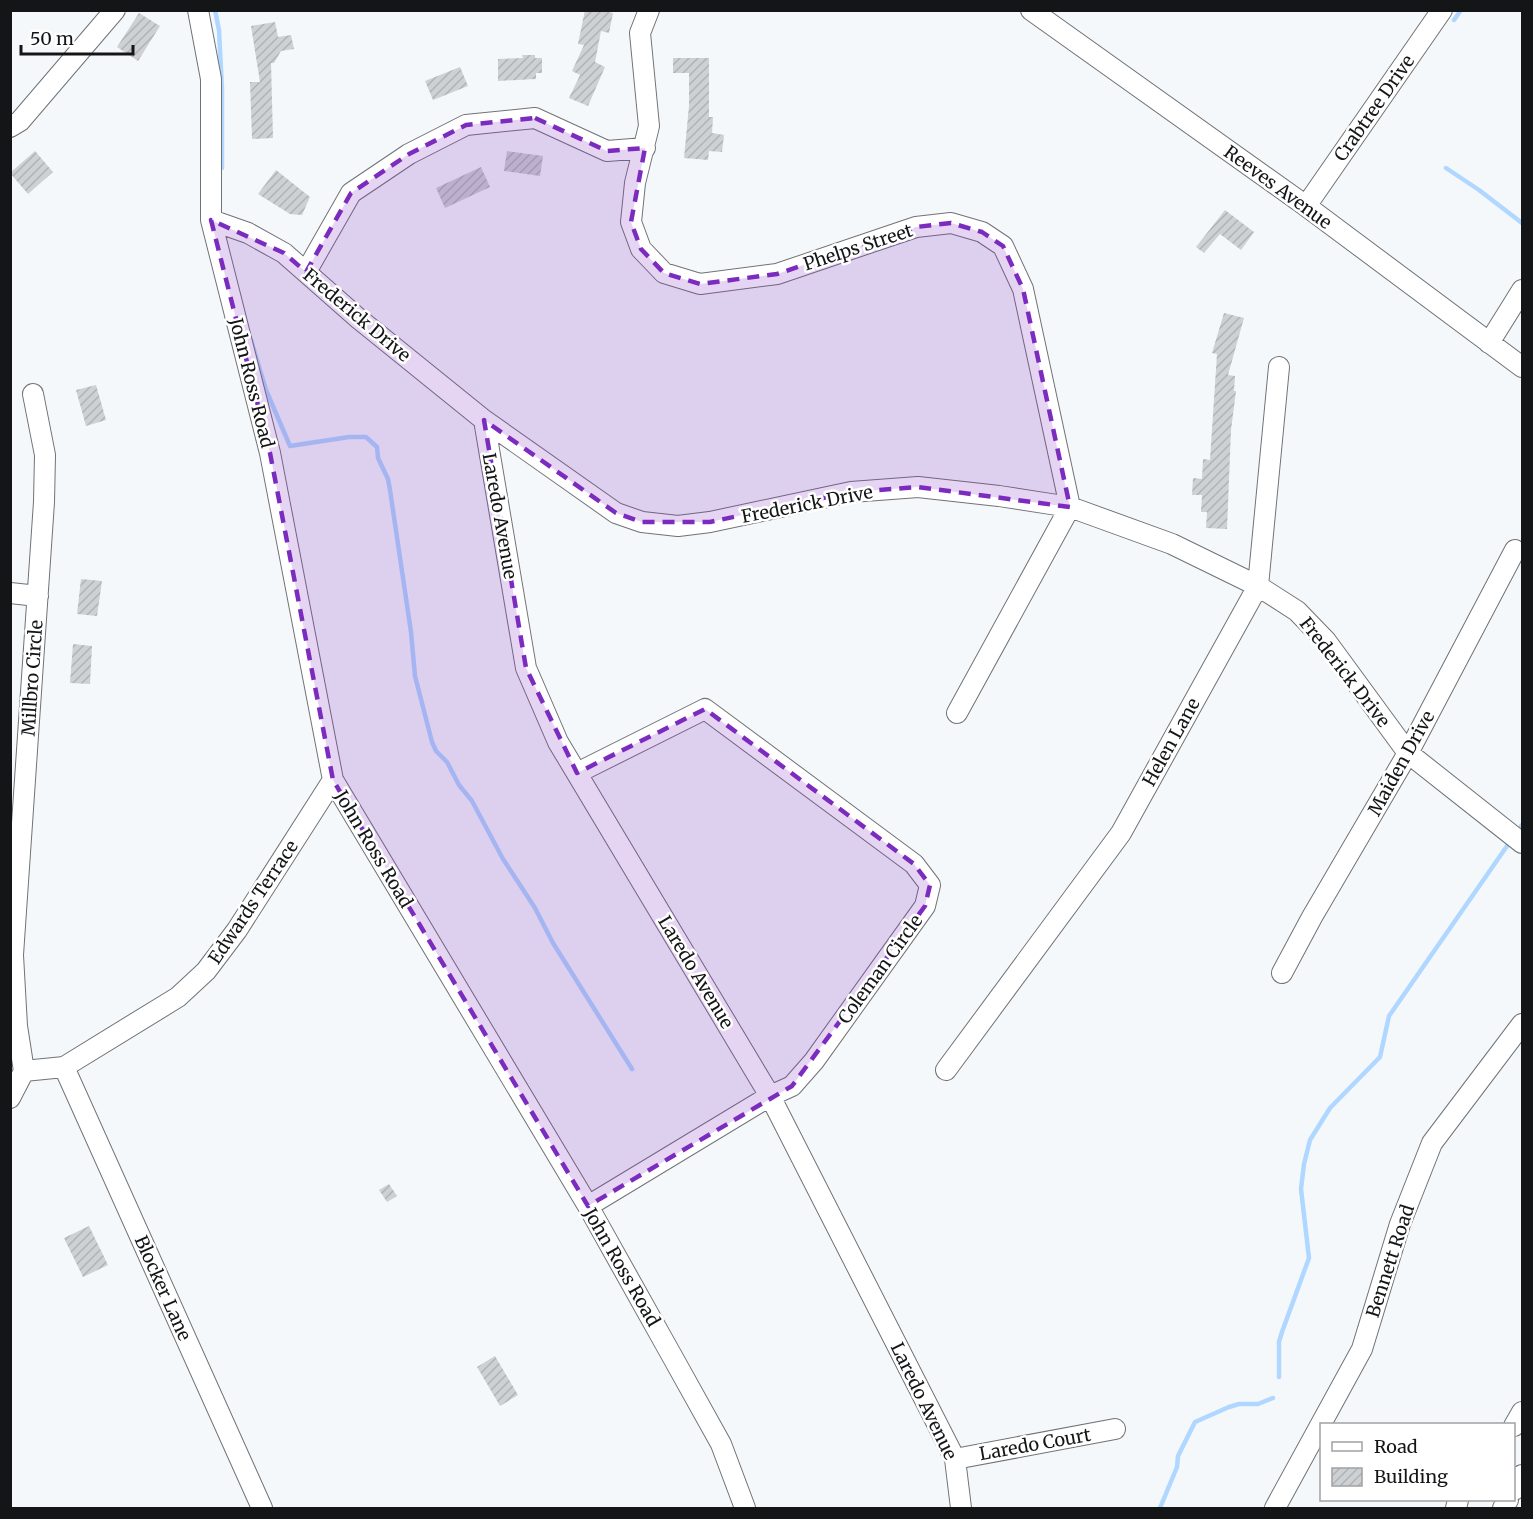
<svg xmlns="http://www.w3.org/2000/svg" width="1533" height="1519" font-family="Merriweather,serif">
  <defs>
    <pattern id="building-hatch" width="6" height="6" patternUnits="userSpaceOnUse" patternTransform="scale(1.5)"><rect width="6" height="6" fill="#ced1d4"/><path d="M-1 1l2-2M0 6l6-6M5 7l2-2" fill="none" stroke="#b0b3b5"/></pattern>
  </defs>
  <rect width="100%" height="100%" fill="#f5f8fb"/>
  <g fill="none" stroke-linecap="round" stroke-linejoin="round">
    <path stroke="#afd7ff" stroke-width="4.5" d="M 215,10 L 219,30 L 222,89 L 222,168
      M 1454,20 L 1461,10
      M 1446,168 L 1479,190 L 1522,223
      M 251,340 L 266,390 L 290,446 L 349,437 L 366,437 L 377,447 L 378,458 L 388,479 L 390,490 L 411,632 L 415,676 L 432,742 L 436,751 L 447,762 L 459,785 L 472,801 L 503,859 L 535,908 L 553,943 L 632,1069
      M 1521,826 L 1522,825
      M 1279,1377 L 1279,1342 L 1282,1332 L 1309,1258 L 1301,1189 L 1304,1164 L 1310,1140 L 1330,1108 L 1380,1057 L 1389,1016 L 1507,846
      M 1160,1508 L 1177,1467 L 1178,1456 L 1195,1422 L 1229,1407 L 1239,1404 L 1258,1404 L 1273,1398"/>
  </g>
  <path fill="url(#building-hatch)" d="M 585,10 L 600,10 L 613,13 L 609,33 L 601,31 L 595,62 L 605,67 L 588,106 L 569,98 L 580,75 L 572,71 L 584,45 L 578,44 Z
    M 139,13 L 160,26 L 138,61 L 117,47 Z
    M 275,22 L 278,37 L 291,35 L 294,49 L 281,51 L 274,63 L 271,63 L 273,138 L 252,139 L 250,82 L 260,82 L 251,26 Z
    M 522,55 L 535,55 L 535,58 L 542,58 L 542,73 L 536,73 L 536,79 L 498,81 L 498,59 L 523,58 Z
    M 673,58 L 709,58 L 709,117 L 713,117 L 712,133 L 724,135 L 722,152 L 709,151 L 708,160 L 684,158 L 689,106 L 689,73 L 673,73 Z
    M 460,67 L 468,86 L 433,100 L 425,81 Z
    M 35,151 L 53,172 L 28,194 L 10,173 Z
    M 507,151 L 543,156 L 540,176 L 504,171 Z
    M 481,167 L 490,187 L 445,208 L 436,188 Z
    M 276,170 L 310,197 L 302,215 L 290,214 L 258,194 Z
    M 1225,210 L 1254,232 L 1241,250 L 1220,234 L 1204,253 L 1196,247 Z
    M 1224,313 L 1244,318 L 1228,375 L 1235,376 L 1234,391 L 1236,391 L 1231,430 L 1227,529 L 1206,528 L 1207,512 L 1201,512 L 1202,495 L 1192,495 L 1193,478 L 1202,479 L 1203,459 L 1210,460 L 1217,354 L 1212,353 Z
    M 96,385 L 106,420 L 86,426 L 76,390 Z
    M 81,579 L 102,581 L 97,616 L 77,614 Z
    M 73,644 L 92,646 L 90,684 L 70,683 Z
    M 389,1184 L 397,1196 L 387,1202 L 379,1190 Z
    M 89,1226 L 108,1265 L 83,1277 L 64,1238 Z
    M 495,1356 L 518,1395 L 500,1406 L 477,1367 Z"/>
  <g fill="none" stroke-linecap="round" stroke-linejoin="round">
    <g stroke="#707375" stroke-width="22">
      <path id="minor" d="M 198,10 L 211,79 L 211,220 L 270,453 L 333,780 L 588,1206 L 672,1356 L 721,1444 L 745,1508
        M 649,10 L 640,33 L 649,126 L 635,183 L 631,222 L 641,249 L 664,273 L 700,284 L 777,274 L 916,227 L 951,223 L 982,232 L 1003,246 L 1023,289 L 1070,507 L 957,713
        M 1031,10 L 1306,206 L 1522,367
        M 10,127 L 20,121 L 115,10
        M 1306,206 L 1442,10
        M 211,220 L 248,233 L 284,253 L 359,319 L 484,420 L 616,513 L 642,522 L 678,526 L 710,522 L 851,492 L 918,487 L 999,496 L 1070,507 L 1172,544 L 1258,586 L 1297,611 L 1326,641 L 1408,753 L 1522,843
        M 306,272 L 351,193 L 409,154 L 466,125 L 535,118 L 607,151 L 645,148
        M 1489,343 L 1522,290
        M 484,420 L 526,668 L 558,742 L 770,1096 L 955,1459 L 961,1508
        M 10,593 L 38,596
        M 577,773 L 705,709 L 914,864 L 930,885 L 925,906 L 814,1061 L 792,1086 L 770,1096 L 588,1206
        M 1282,973 L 1312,917 L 1408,753 L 1515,550
        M 64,1067 L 262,1508
        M 946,1070 L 1121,833 L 1258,586 L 1279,367
        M 24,1071 L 17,1026 L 13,955 L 44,502 L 45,455 L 33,394
        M 10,1098 L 24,1071 L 64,1067 L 178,997 L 206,971 L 237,930 L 333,780
        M 1514,1426 L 1522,1412
        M 955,1459 L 1115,1429
        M 1514,1490 L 1522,1475
        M 1275,1508 L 1362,1349 L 1400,1224 L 1432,1143 L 1522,1024
        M 1456,1508 L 1458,1500
        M 1503,1508 L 1508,1500"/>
    </g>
    <use href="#minor" stroke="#fff" stroke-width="20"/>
  </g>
  <path fill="#7b2cbf" fill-opacity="0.2" stroke="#7b2cbf" stroke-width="4.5" stroke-dasharray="12 8" stroke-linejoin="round" d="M 535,118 L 607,151 L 645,148 L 631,222 L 641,249 L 664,273 L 700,284 L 777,274 L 916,227 L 951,223 L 982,232 L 1003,246 L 1023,289 L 1070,507 L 918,487 L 851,492 L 710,522 L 642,522 L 616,513 L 484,420 L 526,668 L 577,773 L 705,709 L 914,864 L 930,885 L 925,906 L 792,1086 L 588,1206 L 333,780 L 270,453 L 211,220 L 284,253 L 306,272 L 351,193 L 409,154 L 466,125 Z"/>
  <g text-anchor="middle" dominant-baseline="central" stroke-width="5" stroke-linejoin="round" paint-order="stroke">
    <g font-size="18" fill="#141516" stroke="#fff">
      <text transform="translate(1374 108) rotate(-55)">Crabtree Drive</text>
      <text transform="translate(1278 187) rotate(36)">Reeves Avenue</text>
      <text transform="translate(858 247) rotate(-18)">Phelps Street</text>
      <text transform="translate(357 315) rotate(40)">Frederick Drive</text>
      <text transform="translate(252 383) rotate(76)">John Ross Road</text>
      <text transform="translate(807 504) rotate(-11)">Frederick Drive</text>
      <text transform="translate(500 516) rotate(80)">Laredo Avenue</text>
      <text transform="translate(1345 672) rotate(52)">Frederick Drive</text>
      <text transform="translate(32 678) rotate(-86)">Millbro Circle</text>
      <text transform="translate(1171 742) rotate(-61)">Helen Lane</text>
      <text transform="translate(1401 763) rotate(-61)">Maiden Drive</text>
      <text transform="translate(374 849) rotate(59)">John Ross Road</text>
      <text transform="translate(253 902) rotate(-56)">Edwards Terrace</text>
      <text transform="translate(880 969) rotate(-54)">Coleman Circle</text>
      <text transform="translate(696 972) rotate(59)">Laredo Avenue</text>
      <text transform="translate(1390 1261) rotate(-72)">Bennett Road</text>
      <text transform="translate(622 1267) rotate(60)">John Ross Road</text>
      <text transform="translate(163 1288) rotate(66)">Blocker Lane</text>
      <text transform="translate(924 1401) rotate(64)">Laredo Avenue</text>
      <text transform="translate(1035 1444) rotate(-10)">Laredo Court</text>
    </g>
  </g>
  <rect width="1533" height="1519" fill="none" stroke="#141516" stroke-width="24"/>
  <rect x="1320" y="1423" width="195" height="78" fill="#ffffff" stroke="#a1a1a2" stroke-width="1.5"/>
  <rect x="1332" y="1442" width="30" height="9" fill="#ffffff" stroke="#a1a1a2" stroke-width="1.5"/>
  <text x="1374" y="1453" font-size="18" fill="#141516">Road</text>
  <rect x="1332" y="1468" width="30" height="18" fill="url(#building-hatch)" stroke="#a1a1a2" stroke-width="1.5"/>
  <text x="1374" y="1483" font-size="18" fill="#141516">Building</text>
  <path d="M21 45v9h112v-9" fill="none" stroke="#141516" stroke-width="3"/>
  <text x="30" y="45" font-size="18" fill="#141516" stroke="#ffffff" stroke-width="4.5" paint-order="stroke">50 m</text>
</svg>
